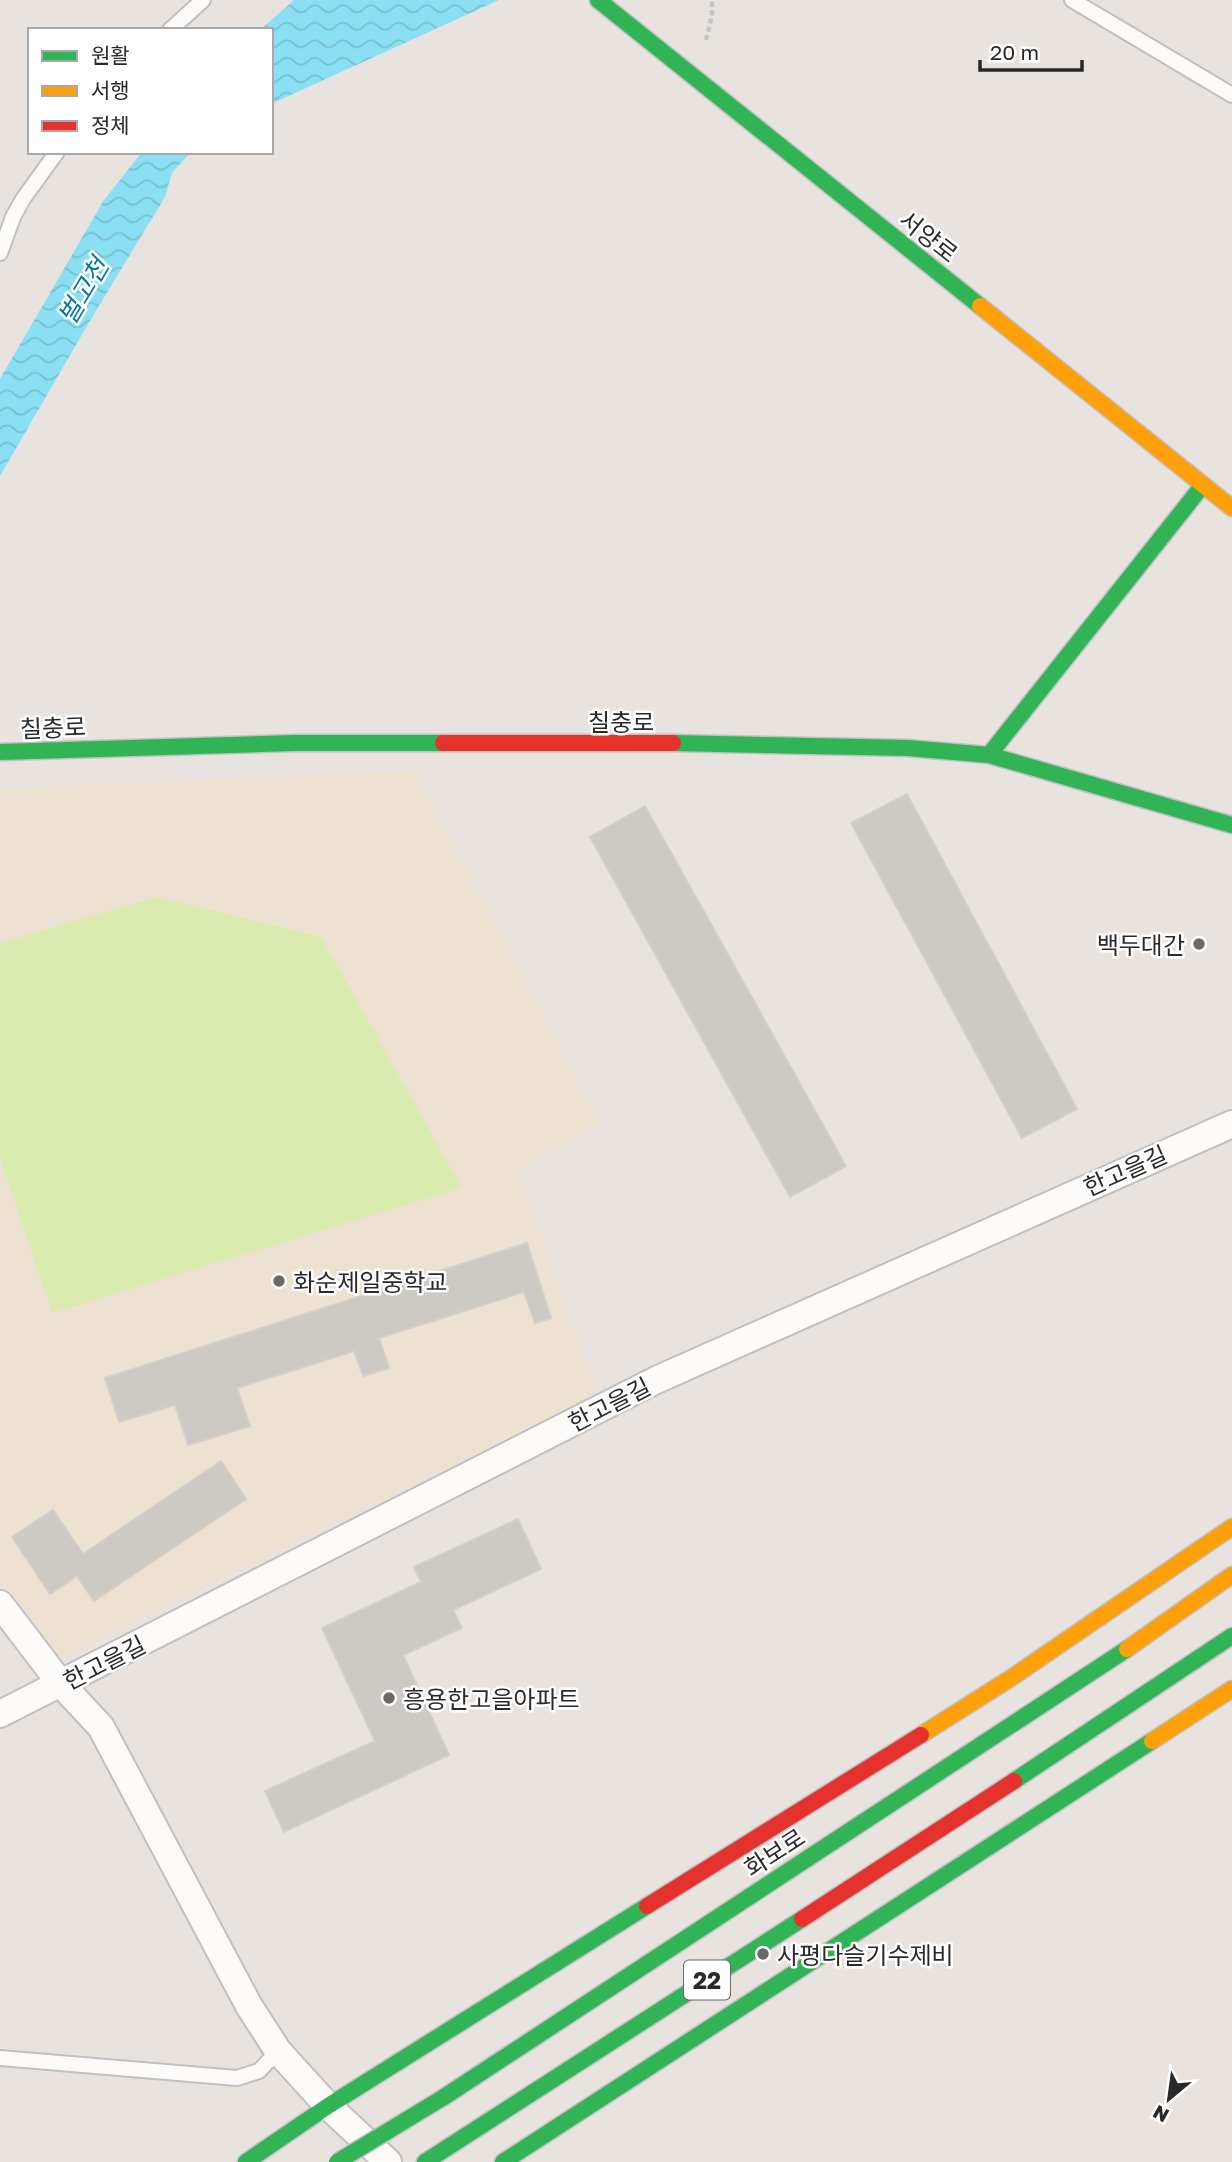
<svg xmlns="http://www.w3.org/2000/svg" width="1232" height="2162" font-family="'Golos Text','Noto Sans KR',sans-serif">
  <defs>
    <pattern id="water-waves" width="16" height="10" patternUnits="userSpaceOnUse" patternTransform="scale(1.75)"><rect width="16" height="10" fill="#8ae0f2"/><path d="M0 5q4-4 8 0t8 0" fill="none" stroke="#77c0d0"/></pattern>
  </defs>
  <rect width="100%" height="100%" fill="#e8e3de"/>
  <path fill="#ede1d1" d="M 415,771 L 600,1125 L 518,1169 L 598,1393 L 62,1659 L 0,1576 L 0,789 Z"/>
  <path fill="#daebb0" d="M 157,897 L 321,937 L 462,1188 L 52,1313 L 0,1158 L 0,943 Z"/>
  <path fill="url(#water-waves)" d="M 294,0 L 499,0 L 271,104 L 271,30 L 260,30 Z
    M 142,152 L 191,152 L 172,173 L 165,197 L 91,319 L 0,476 L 0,379 L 104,200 Z"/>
  <path fill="#cdc9c5" stroke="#d3cfca" stroke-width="2" d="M 907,794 L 1077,1109 L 1022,1138 L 851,823 Z
    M 645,806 L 846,1166 L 790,1197 L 590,837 Z
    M 527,1243 L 551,1318 L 535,1323 L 524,1292 L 379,1338 L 389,1368 L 363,1376 L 354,1351 L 237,1388 L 250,1426 L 188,1445 L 175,1405 L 119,1422 L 105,1378 Z
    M 221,1461 L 246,1499 L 94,1601 L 77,1576 L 50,1594 L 12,1537 L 53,1510 L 83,1554 Z
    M 518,1519 L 541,1569 L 453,1610 L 462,1628 L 403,1655 L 449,1755 L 284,1832 L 265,1791 L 375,1741 L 322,1628 L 421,1582 L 414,1567 Z"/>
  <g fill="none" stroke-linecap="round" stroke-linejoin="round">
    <g stroke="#c1c0c0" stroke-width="18">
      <path id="lane" d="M 1072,0 L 1232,95
        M 170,30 L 203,0
        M 0,253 L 13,217 L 23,199 L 57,152
        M 0,2058 L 237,2078 L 259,2071 L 278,2051"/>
    </g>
    <g stroke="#c1c0c0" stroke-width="30">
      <path id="street" d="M 0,1604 L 61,1684 L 101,1727 L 249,2006 L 278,2051 L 328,2106 L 388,2162
        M 0,1714 L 654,1381 L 1232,1124"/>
    </g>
    <g stroke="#c1c0c0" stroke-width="19">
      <path id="fast" d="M 598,0 L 980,306
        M 673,743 L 908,748 L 989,755 L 1232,825
        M 0,752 L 294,743 L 443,743
        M 989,755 L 1203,485
        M 1014,1781 L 1232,1636
        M 444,2097 L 1127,1649
        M 246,2162 L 328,2106 L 647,1906
        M 425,2162 L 802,1919
        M 503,2162 L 1152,1741"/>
    </g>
    <g stroke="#c1c0c0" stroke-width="19">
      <path id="slow" d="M 980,306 L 1232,508
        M 1127,1649 L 1232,1575
        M 921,1735 L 1011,1678 L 1232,1527
        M 1152,1741 L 1232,1689"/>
    </g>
    <g stroke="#c1c0c0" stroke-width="19">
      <path id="jam" d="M 443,743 L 673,743
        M 647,1906 L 921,1735
        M 802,1919 L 1014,1781"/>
    </g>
    <path stroke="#c4c4c3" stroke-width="4.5" stroke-dasharray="5 3.5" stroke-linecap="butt" d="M 706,40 L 712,15 L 712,0"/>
    <use href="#lane" stroke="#fcfbfa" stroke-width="14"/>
    <use href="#street" stroke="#fcfbfa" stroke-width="26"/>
    <use href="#fast" stroke="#30b455" stroke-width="16"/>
    <use href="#slow" stroke="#ff9f0a" stroke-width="16"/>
    <use href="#jam" stroke="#e5322d" stroke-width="16"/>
    <g stroke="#c4c2c0" stroke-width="19" stroke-linecap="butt">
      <path id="fast-bridge" d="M 337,2162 L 444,2097"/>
    </g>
    <use href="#fast-bridge" stroke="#30b455" stroke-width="16"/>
  </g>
  <g fill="#6c6a68" stroke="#fff" stroke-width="2.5">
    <circle cx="1199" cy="944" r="7"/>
    <circle cx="279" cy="1281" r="7"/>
    <circle cx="389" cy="1698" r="7"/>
    <circle cx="763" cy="1954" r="7"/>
  </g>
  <g text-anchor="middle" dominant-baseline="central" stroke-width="5" stroke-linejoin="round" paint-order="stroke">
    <rect fill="#fff" stroke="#696969" stroke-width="2" x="684" y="1960.5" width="46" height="39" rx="5"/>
    <g font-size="23" font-weight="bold" fill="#292929">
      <text x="707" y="1980">22</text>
    </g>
    <g font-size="24" fill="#292929" stroke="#fff">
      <text transform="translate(929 236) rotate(38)">서양로</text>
      <text x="621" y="721">칠충로</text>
      <text transform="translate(53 727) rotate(-2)">칠충로</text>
      <text transform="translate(1125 1170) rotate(-24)">한고을길</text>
      <text transform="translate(609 1404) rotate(-27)">한고을길</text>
      <text transform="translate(104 1662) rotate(-27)">한고을길</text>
      <text transform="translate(774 1852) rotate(-33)">화보로</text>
    </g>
    <g font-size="24" fill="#292929" stroke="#fff" text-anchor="start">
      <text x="1185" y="944" text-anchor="end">백두대간</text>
      <text x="293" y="1281">화순제일중학교</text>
      <text x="403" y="1698">흥용한고을아파트</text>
      <text x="777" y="1954">사평다슬기수제비</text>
    </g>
    <g font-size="26" font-style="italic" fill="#017ba6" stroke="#fff">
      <text transform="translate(83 291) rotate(-59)">벌고천</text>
    </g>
  </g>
  <rect x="28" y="28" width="245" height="126" fill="#ffffff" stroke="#a9a9a9" stroke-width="2"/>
  <rect x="42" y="51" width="35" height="10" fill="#30b455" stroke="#a9a9a9" stroke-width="2"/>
  <text x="91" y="63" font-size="21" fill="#292929">원활</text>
  <rect x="42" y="86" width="35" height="10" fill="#ff9f0a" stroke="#a9a9a9" stroke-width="2"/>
  <text x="91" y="98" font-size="21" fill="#292929">서행</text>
  <rect x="42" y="121" width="35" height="10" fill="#e5322d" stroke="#a9a9a9" stroke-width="2"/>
  <text x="91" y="133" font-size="21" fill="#292929">정체</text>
  <g transform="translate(1169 2099) rotate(209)" stroke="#ffffff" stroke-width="5" paint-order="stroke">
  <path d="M0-5L12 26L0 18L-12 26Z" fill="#292929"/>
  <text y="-10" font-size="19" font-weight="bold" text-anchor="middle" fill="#292929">N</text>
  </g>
  <path d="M980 60v10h102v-10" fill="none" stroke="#292929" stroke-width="3.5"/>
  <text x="990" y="60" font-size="21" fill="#292929" stroke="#ffffff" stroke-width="5" paint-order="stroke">20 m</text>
</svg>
